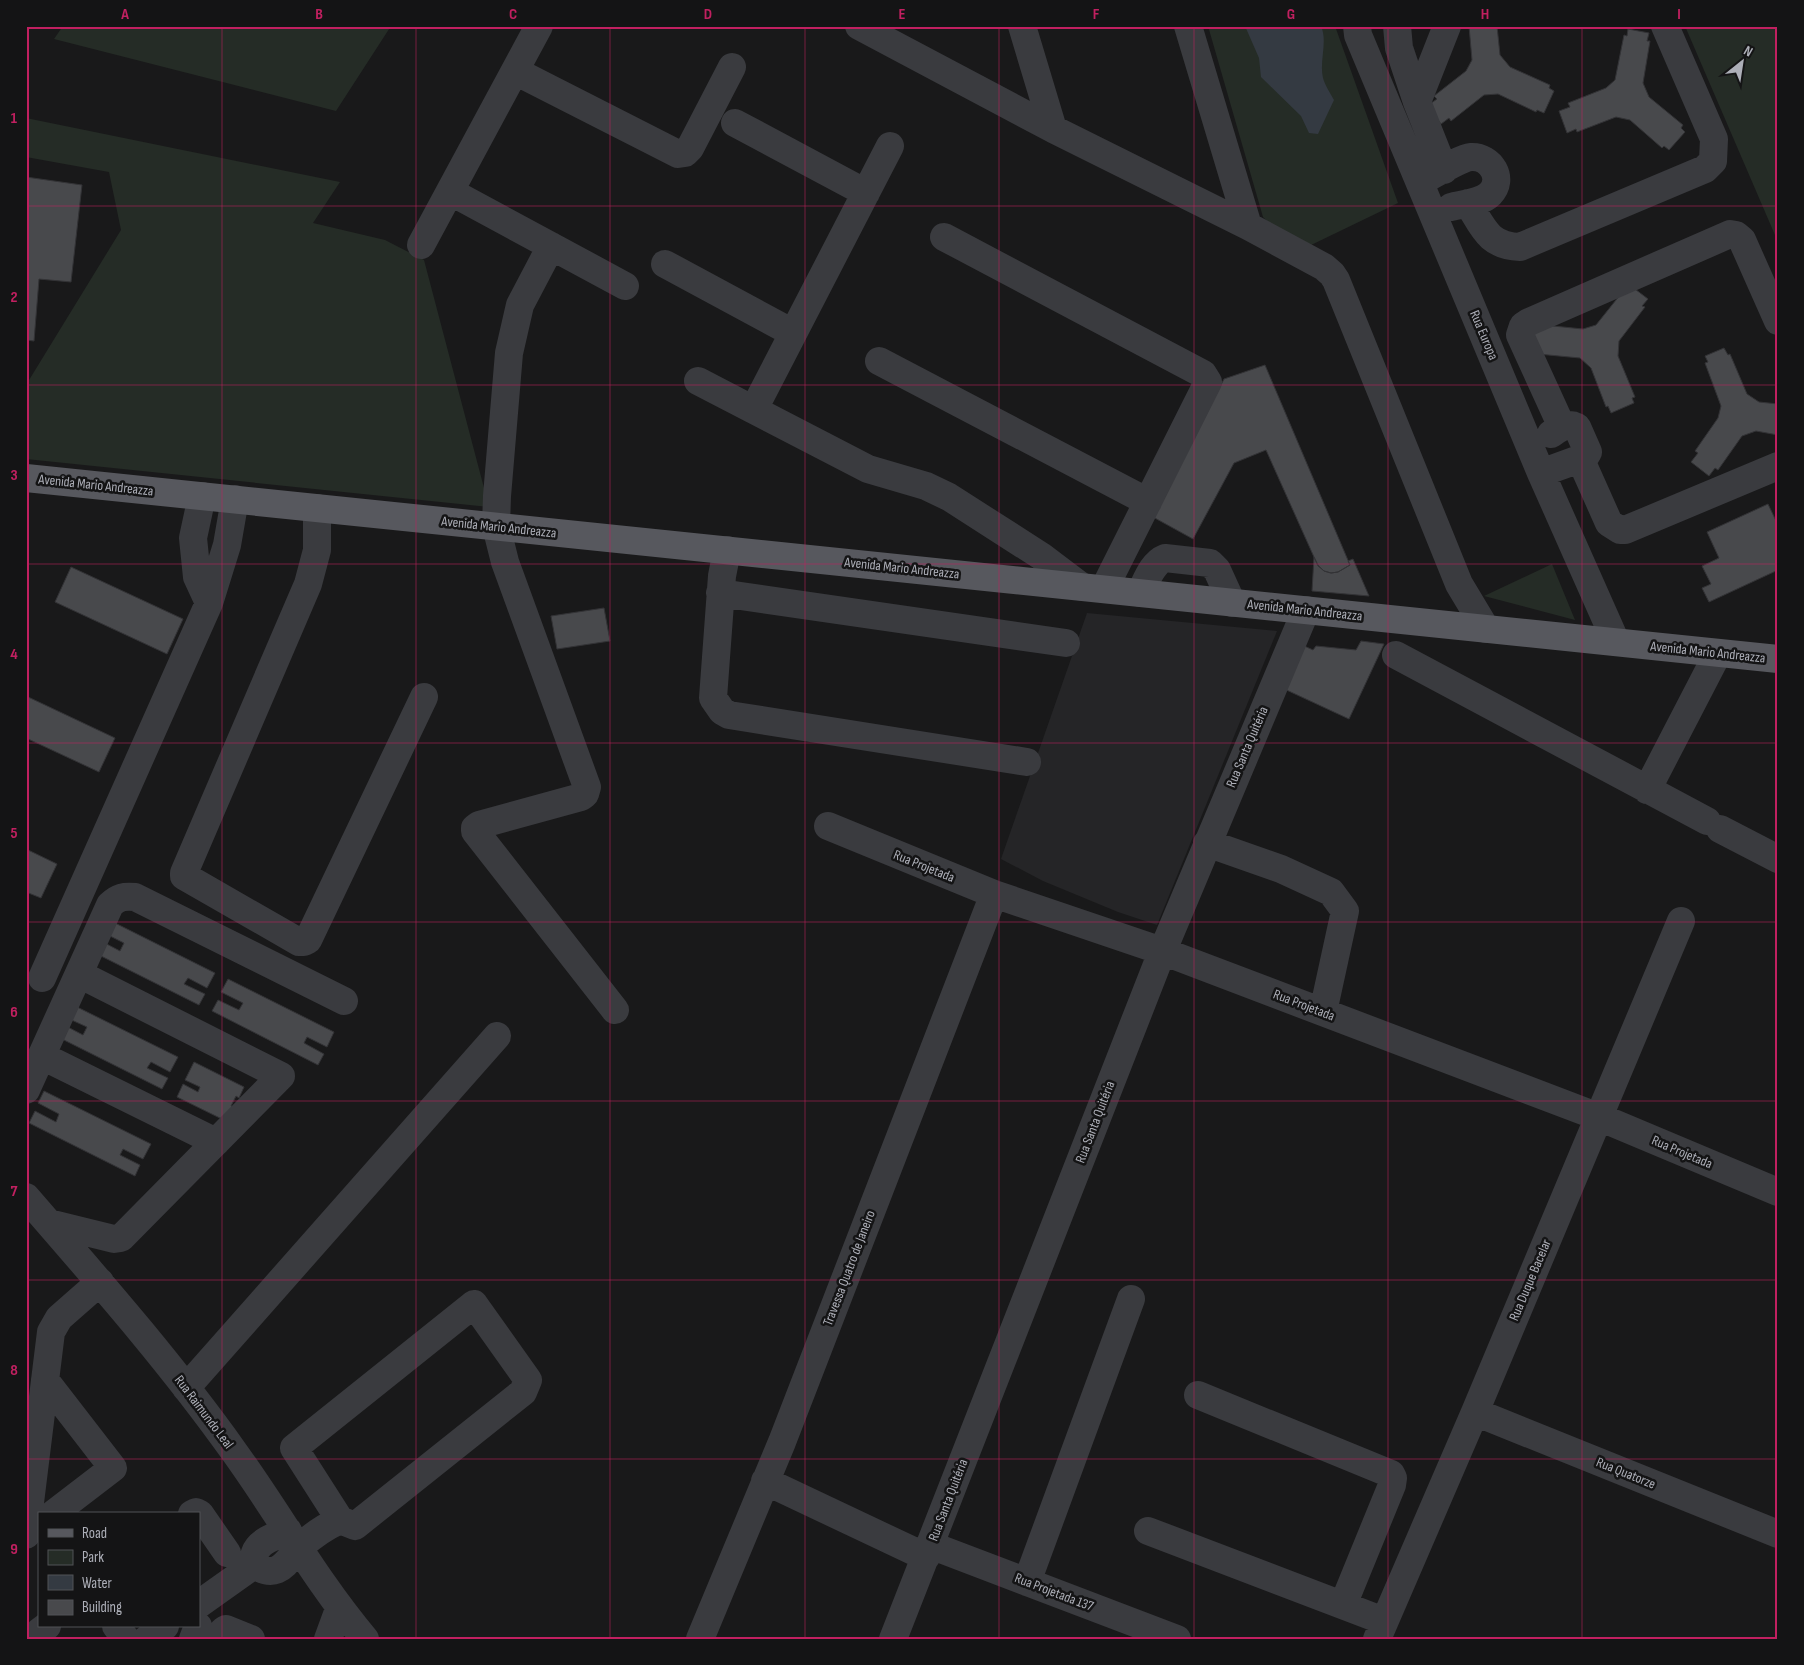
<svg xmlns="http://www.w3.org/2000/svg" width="1804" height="1665" font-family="'Sofia Sans Condensed',sans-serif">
  <rect width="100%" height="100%" fill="#19191a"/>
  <path fill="#252527" d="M 1087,613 L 1277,631 L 1157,925 L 1118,912 L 1043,881 L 1001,859 Z"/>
  <path fill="#252c26" d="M 63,26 L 391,26 L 336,111 L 54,39 Z
    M 1208,26 L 1335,26 L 1398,203 L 1309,246 L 1271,225 L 1263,217 Z
    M 1685,26 L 1778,26 L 1778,242 Z
    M 26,118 L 340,182 L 313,223 L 385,240 L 424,260 L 489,507 L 26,459 L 26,385 L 121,230 L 109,172 L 26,157 Z
    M 1552,564 L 1575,620 L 1484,596 Z"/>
  <path fill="#343a42" d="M 1245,26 L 1321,26 C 1328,42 1319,61 1323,78 C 1325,85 1330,93 1334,100 L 1318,134 L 1309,133 L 1301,116 L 1261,77 L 1259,58 Z"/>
  <path fill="#48494c" stroke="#333336" d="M 1469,26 L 1497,26 L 1500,55 L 1510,67 L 1550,85 L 1549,88 L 1554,91 L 1544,113 L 1537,110 L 1536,112 L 1498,94 L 1484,95 L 1451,121 L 1449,118 L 1441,124 L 1427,106 L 1437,99 L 1434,96 L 1466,71 L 1472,60 Z
    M 1628,29 L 1649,33 L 1647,41 L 1650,41 L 1643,83 L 1649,97 L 1683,125 L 1681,128 L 1685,132 L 1669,150 L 1664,146 L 1662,148 L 1630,120 L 1616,117 L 1577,132 L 1576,129 L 1567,133 L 1559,111 L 1570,107 L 1568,103 L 1606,88 L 1615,80 L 1624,35 L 1627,36 Z
    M 26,177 L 82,185 L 71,282 L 39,279 L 34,341 L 26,340 Z
    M 1631,286 L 1648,299 L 1642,306 L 1645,307 L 1619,341 L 1618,356 L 1635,397 L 1632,398 L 1634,403 L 1611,413 L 1608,406 L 1606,407 L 1591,368 L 1580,358 L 1538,354 L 1531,327 L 1543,325 L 1583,329 L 1596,325 L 1624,290 Z
    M 1724,348 L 1728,355 L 1730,354 L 1747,394 L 1759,402 L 1778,404 L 1778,435 L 1756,431 L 1742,436 L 1718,470 L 1715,468 L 1709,476 L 1691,462 L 1698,453 L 1695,451 L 1718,418 L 1721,406 L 1705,363 L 1708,362 L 1705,356 Z
    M 1265,365 L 1350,565 L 1338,572 L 1331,573 L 1324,571 L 1318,566 L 1266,450 L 1234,463 L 1193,539 L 1153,517 L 1224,379 Z
    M 1768,504 L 1778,525 L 1778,570 L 1709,602 L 1702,588 L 1711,584 L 1702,566 L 1719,558 L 1707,532 Z
    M 1314,557 L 1318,565 L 1324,571 L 1331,573 L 1338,572 L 1350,565 L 1348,561 L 1353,559 L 1369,596 L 1312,591 Z
    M 71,567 L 183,619 L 167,654 L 55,602 Z
    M 604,608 L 610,641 L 557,649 L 551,616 Z
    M 1361,641 L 1384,644 L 1349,719 L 1280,687 L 1300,644 L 1313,650 L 1316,646 L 1356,650 Z
    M 26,696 L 115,738 L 99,772 L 26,738 Z
    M 26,849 L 57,864 L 41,898 L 26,892 Z
    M 109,920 L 215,973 L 207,988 L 188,978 L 184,984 L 205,994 L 199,1005 L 93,952 L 99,940 L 120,951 L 124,943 L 102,932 Z
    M 228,979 L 334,1032 L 327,1047 L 307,1037 L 304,1043 L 324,1054 L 318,1065 L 212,1011 L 218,1000 L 239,1010 L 243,1003 L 221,992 Z
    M 71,1004 L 178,1057 L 170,1072 L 151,1062 L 147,1068 L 168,1078 L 162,1089 L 56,1036 L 62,1024 L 83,1035 L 87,1027 L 65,1017 Z
    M 194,1062 L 244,1087 L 239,1098 L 236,1096 L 231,1106 L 234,1108 L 228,1122 L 177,1097 L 183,1084 L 198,1092 L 200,1087 L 185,1080 Z
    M 44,1091 L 151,1144 L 143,1159 L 123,1149 L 120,1155 L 140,1165 L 135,1176 L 29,1123 L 35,1111 L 56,1122 L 59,1114 L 38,1103 Z"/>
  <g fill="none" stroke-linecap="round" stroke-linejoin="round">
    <path stroke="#3a3b3f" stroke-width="28" d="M 859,26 L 1053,129 L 1248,226 L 1324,267 L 1332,274 L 1336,280 L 1459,584 L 1486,629
      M 1022,26 L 1053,129
      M 1188,26 L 1248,226
      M 1357,26 L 1358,35 L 1541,473 L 1616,642
      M 1397,26 L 1399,48 L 1417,102
      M 515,71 L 678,154 L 685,153 L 690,148 L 732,67
      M 735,123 L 866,193
      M 1444,170 L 1417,102 L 1447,26
      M 1420,182 C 1432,176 1460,158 1471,157 C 1491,156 1505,179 1490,194 C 1481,203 1462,204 1451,207
      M 451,192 L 625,286
      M 1468,203 C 1483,227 1488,246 1520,247 L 1705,169 L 1713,161 L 1714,139 L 1665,26
      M 944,237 L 1203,374 L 1208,382 L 1104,589
      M 421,245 L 539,26
      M 551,246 L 520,305 L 509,353 L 497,496 L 496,526 L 505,562 L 587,787 L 585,794 L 581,797 L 479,825 L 475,828 L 475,831 L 615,1010
      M 665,264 L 793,333
      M 879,361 L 1148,502
      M 698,381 L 868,469 L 926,486 L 949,497 L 1041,556 L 1082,587
      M 754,409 L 890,146
      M 1562,427 L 1520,335 L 1523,326 L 1529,322 L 1730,234 L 1736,235 L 1742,240 L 1778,321
      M 1580,458 L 1609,523 L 1620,530 L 1625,530 L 1778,466
      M 1541,473 L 1585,457 L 1588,452 L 1577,427 C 1567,422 1560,428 1551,434
      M 202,496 L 193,538 L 197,577 L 209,603
      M 317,508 L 317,550 L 308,584 L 184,873 L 184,876 L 299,942 L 304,942 L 308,940 L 424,697
      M 727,550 L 722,576 L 713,698 L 722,711 L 729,715 L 1027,762
      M 720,593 L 1066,643
      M 1140,593 C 1146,582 1152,563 1165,558 L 1210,563 L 1217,570 L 1232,603
      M 1396,655 L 1707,821
      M 1647,790 L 1718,653
      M 828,826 L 994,894 L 1162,951 L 1599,1117 L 1778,1192
      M 1720,829 L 1778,859
      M 1207,843 L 1281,869 L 1331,892 L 1345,911 L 1323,1012
      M 42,978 L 209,603 L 227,545 L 235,499
      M 42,1056 L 216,1142
      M 26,1090 L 110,905 C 118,897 124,896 135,897 L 344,1001
      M 26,1197 C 98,1280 171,1363 235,1453 C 279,1514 316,1581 365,1639
      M 49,1223 L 114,1239 L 121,1238 L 281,1076 L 79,974
      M 474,1304 L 528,1380 L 523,1392 L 355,1526 L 340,1520 L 294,1448 Z
      M 45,1380 L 113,1468 L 53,1514
      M 186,1388 L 497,1036
      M 1198,1395 L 1391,1474 L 1393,1478 L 1392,1485 L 1343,1605
      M 1475,1412 L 1778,1534
      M 765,1481 L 926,1557
      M 192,1514 L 196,1512 L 200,1514 L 227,1553
      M 288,1531 C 277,1535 259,1541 255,1553 C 253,1556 254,1562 254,1565 C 279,1581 286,1561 301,1546 C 313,1535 325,1527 340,1520
      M 1148,1531 L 1384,1621
      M 26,1535 L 51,1332 L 59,1318 L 100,1282
      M 930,1545 L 1177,1639
      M 1027,1582 L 1131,1299
      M 199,1604 L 254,1565
      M 116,1626 L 126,1639
      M 35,1639 L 39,1632 L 47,1626
      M 147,1639 L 165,1626
      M 193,1639 L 198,1626
      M 220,1639 L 223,1631 L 226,1629 L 251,1639
      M 328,1639 L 339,1609
      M 700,1639 L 782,1442 L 994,894
      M 893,1639 L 1158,962 L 1306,610
      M 1377,1639 L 1475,1412 L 1681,921"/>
    <path stroke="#57585e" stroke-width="28" d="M 26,478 L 1778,659"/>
  </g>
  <path fill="none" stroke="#c12060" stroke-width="1" stroke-opacity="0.55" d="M 222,26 L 222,1639M 416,26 L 416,1639M 610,26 L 610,1639M 805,26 L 805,1639M 999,26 L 999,1639M 1194,26 L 1194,1639M 1388,26 L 1388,1639M 1582,26 L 1582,1639M 26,206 L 1778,206M 26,385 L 1778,385M 26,564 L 1778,564M 26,743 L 1778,743M 26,922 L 1778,922M 26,1101 L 1778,1101M 26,1280 L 1778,1280M 26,1459 L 1778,1459"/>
  <g text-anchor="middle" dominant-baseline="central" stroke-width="5" stroke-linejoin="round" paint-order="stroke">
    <g font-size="14" fill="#adafb8" stroke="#141415">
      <text transform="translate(1484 335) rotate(67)">Rua Europa</text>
      <text transform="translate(96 485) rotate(6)">Avenida Mario Andreazza</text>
      <text transform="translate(499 527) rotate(6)">Avenida Mario Andreazza</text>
      <text transform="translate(902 568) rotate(6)">Avenida Mario Andreazza</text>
      <text transform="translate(1305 610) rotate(6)">Avenida Mario Andreazza</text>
      <text transform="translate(1708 652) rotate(6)">Avenida Mario Andreazza</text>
      <text transform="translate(1247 747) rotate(-67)">Rua Santa Quitéria</text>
      <text transform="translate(924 866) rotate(22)">Rua Projetada</text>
      <text transform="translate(1304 1005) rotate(21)">Rua Projetada</text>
      <text transform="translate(1095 1122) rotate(-69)">Rua Santa Quitéria</text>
      <text transform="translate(1682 1152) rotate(23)">Rua Projetada</text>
      <text transform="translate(849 1268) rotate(-69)">Travessa Quatro de Janeiro</text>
      <text transform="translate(1530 1280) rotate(-67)">Rua Duque Bacelar</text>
      <text transform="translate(204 1412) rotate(53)">Rua Raimundo Leal</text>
      <text transform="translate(1626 1473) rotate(22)">Rua Quatorze</text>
      <text transform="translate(948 1500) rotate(-69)">Rua Santa Quitéria</text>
      <text transform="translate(1054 1592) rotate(21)">Rua Projetada 137</text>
    </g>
  </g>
  <rect width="1804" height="1665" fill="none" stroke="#141415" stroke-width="55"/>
  <rect x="38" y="1512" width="162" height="115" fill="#141415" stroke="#515256"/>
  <rect x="48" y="1529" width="25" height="8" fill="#57585e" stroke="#515256"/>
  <text x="82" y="1538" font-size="15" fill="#adafb8">Road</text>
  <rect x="48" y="1550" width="25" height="15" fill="#252c26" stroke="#515256"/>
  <text x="82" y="1562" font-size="15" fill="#adafb8">Park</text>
  <rect x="48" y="1575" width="25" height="15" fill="#343a42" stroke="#515256"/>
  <text x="82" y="1588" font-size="15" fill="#adafb8">Water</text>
  <rect x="48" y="1600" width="25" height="15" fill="#48494c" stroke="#515256"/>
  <text x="82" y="1612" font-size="15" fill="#adafb8">Building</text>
  <g transform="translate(1742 62) rotate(30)" stroke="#141415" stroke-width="4" paint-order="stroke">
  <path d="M0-4L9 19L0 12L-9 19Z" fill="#adafb8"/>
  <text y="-8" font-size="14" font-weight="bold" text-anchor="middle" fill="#adafb8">N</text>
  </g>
  <rect x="28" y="28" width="1748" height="1610" fill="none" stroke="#c12060" stroke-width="2"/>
  <g font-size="16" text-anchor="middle" font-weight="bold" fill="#c12060">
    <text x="125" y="19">A</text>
    <text x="319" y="19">B</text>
    <text x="513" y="19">C</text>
    <text x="708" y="19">D</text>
    <text x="902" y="19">E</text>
    <text x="1096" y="19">F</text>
    <text x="1291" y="19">G</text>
    <text x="1485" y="19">H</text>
    <text x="1679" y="19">I</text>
    <text x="14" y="123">1</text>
    <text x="14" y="302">2</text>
    <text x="14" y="480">3</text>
    <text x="14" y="659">4</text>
    <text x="14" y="838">5</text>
    <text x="14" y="1017">6</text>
    <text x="14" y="1196">7</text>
    <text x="14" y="1375">8</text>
    <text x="14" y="1554">9</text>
  </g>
</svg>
